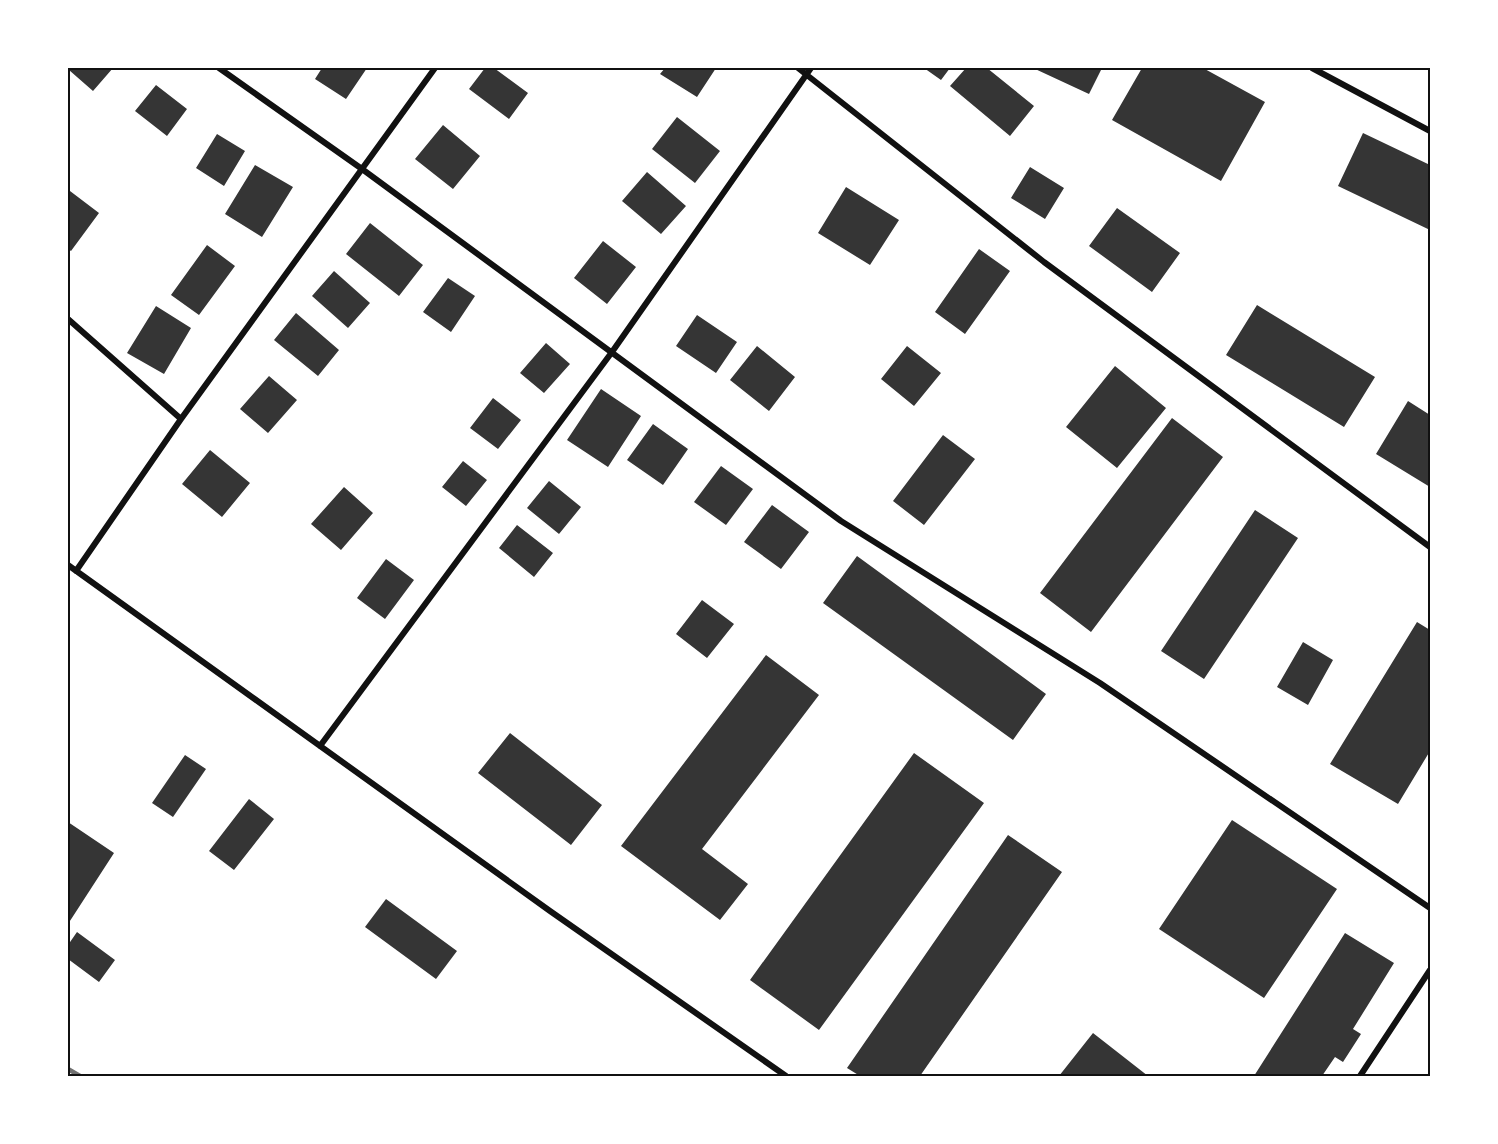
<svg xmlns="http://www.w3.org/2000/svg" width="1498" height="1144" font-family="Barlow,sans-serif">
  <rect width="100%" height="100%" fill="#fff"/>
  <path fill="#353535" d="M 72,68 L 113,68 L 93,91 L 69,70 Z
    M 322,68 L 367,68 L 346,99 L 315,79 Z
    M 485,68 L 494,68 L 528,93 L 509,119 L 469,89 Z
    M 665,68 L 716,68 L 697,97 L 660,74 Z
    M 924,68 L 950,68 L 941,80 Z
    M 966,68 L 987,68 L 1034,106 L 1010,136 L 950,86 Z
    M 1033,68 L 1102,68 L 1089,94 Z
    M 1142,68 L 1203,68 L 1265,102 L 1221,181 L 1112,120 Z
    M 156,85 L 187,109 L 167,136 L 135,111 Z
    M 677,117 L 720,151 L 695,183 L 652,149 Z
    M 443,125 L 480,156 L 453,189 L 415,159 Z
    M 1363,133 L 1430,165 L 1430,230 L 1338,186 Z
    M 217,134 L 245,151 L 224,186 L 196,168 Z
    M 255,165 L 293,187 L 262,237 L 225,214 Z
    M 1030,167 L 1064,188 L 1045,219 L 1011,198 Z
    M 647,172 L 686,206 L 661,234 L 622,201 Z
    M 846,187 L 899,220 L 870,265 L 818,233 Z
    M 70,191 L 99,213 L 71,251 L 68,249 L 68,194 Z
    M 1117,208 L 1180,253 L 1152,292 L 1089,246 Z
    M 370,223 L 423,265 L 399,296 L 346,254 Z
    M 603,241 L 636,267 L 607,304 L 574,278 Z
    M 207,245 L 235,266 L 199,315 L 171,295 Z
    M 979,249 L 1010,271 L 965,334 L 935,312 Z
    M 334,271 L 370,303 L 348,328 L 312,296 Z
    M 448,278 L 475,296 L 451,332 L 423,312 Z
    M 1257,305 L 1375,377 L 1344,427 L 1226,355 Z
    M 156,306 L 191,328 L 164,374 L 127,353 Z
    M 296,313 L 339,350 L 318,376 L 274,340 Z
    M 697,315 L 737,342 L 716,373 L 676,346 Z
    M 546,343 L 570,364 L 544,393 L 520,373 Z
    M 757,346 L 795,377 L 769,411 L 730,380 Z
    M 907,346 L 941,373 L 914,406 L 881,379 Z
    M 1115,366 L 1166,408 L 1117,468 L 1066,427 Z
    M 269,376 L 297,400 L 268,433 L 240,409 Z
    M 601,389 L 641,416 L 608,467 L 567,440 Z
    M 493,398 L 521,420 L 498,449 L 470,428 Z
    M 1408,401 L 1430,415 L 1430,487 L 1376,454 Z
    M 1172,418 L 1223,457 L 1091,632 L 1040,593 Z
    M 653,424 L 688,449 L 663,485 L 627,460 Z
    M 943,435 L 975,459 L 924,525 L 893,501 Z
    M 210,450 L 250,483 L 222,517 L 182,484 Z
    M 463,461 L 487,480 L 466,506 L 442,487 Z
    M 721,466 L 753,489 L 726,525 L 694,502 Z
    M 549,481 L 581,507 L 559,534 L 527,508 Z
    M 344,487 L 373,513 L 341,550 L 311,524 Z
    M 772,505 L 809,532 L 781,569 L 744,542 Z
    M 1255,510 L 1298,538 L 1204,679 L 1161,651 Z
    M 517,525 L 553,553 L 534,577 L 499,548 Z
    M 857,556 L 1046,694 L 1013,740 L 823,603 Z
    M 386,559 L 414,580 L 385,619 L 357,598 Z
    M 702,600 L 734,624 L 707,658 L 676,634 Z
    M 1417,622 L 1430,630 L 1430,751 L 1398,804 L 1330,764 Z
    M 1303,642 L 1333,660 L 1308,705 L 1277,687 Z
    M 766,655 L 819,695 L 702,849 L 748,884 L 720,920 L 621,846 Z
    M 510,733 L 602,805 L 571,845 L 478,773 Z
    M 914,753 L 984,803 L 819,1030 L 750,980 Z
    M 185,755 L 206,769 L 173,817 L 152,803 Z
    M 249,799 L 274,819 L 234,870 L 209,851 Z
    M 1232,820 L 1337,889 L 1264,998 L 1159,929 Z
    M 68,822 L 114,853 L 68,924 Z
    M 1008,835 L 1062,872 L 920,1076 L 860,1076 L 847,1068 Z
    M 386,899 L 457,951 L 436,979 L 365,927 Z
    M 77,932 L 115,960 L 99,982 L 68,959 L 68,945 Z
    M 1345,933 L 1394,963 L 1353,1029 L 1361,1034 L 1343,1062 L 1335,1057 L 1322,1076 L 1254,1076 Z
    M 1093,1033 L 1148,1076 L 1059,1076 Z"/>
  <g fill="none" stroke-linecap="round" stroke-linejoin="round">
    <path stroke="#111" stroke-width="6" d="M 219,68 L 362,169 L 841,521 L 1100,683 L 1430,908
      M 798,68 L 1044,262 L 1430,547
      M 1312,68 L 1430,131
      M 68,319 L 181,419
      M 68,565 L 550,911 L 786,1076
      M 76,571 L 181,419 L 435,68
      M 320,746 L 612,352 L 811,68
      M 1360,1076 L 1430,970"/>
    <path stroke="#707070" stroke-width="4.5" d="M 68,1069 L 80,1076"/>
  </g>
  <rect width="1498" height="1144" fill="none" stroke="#ffffff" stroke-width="138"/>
  <rect x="69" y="69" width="1360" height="1006" fill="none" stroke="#111" stroke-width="2"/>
</svg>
